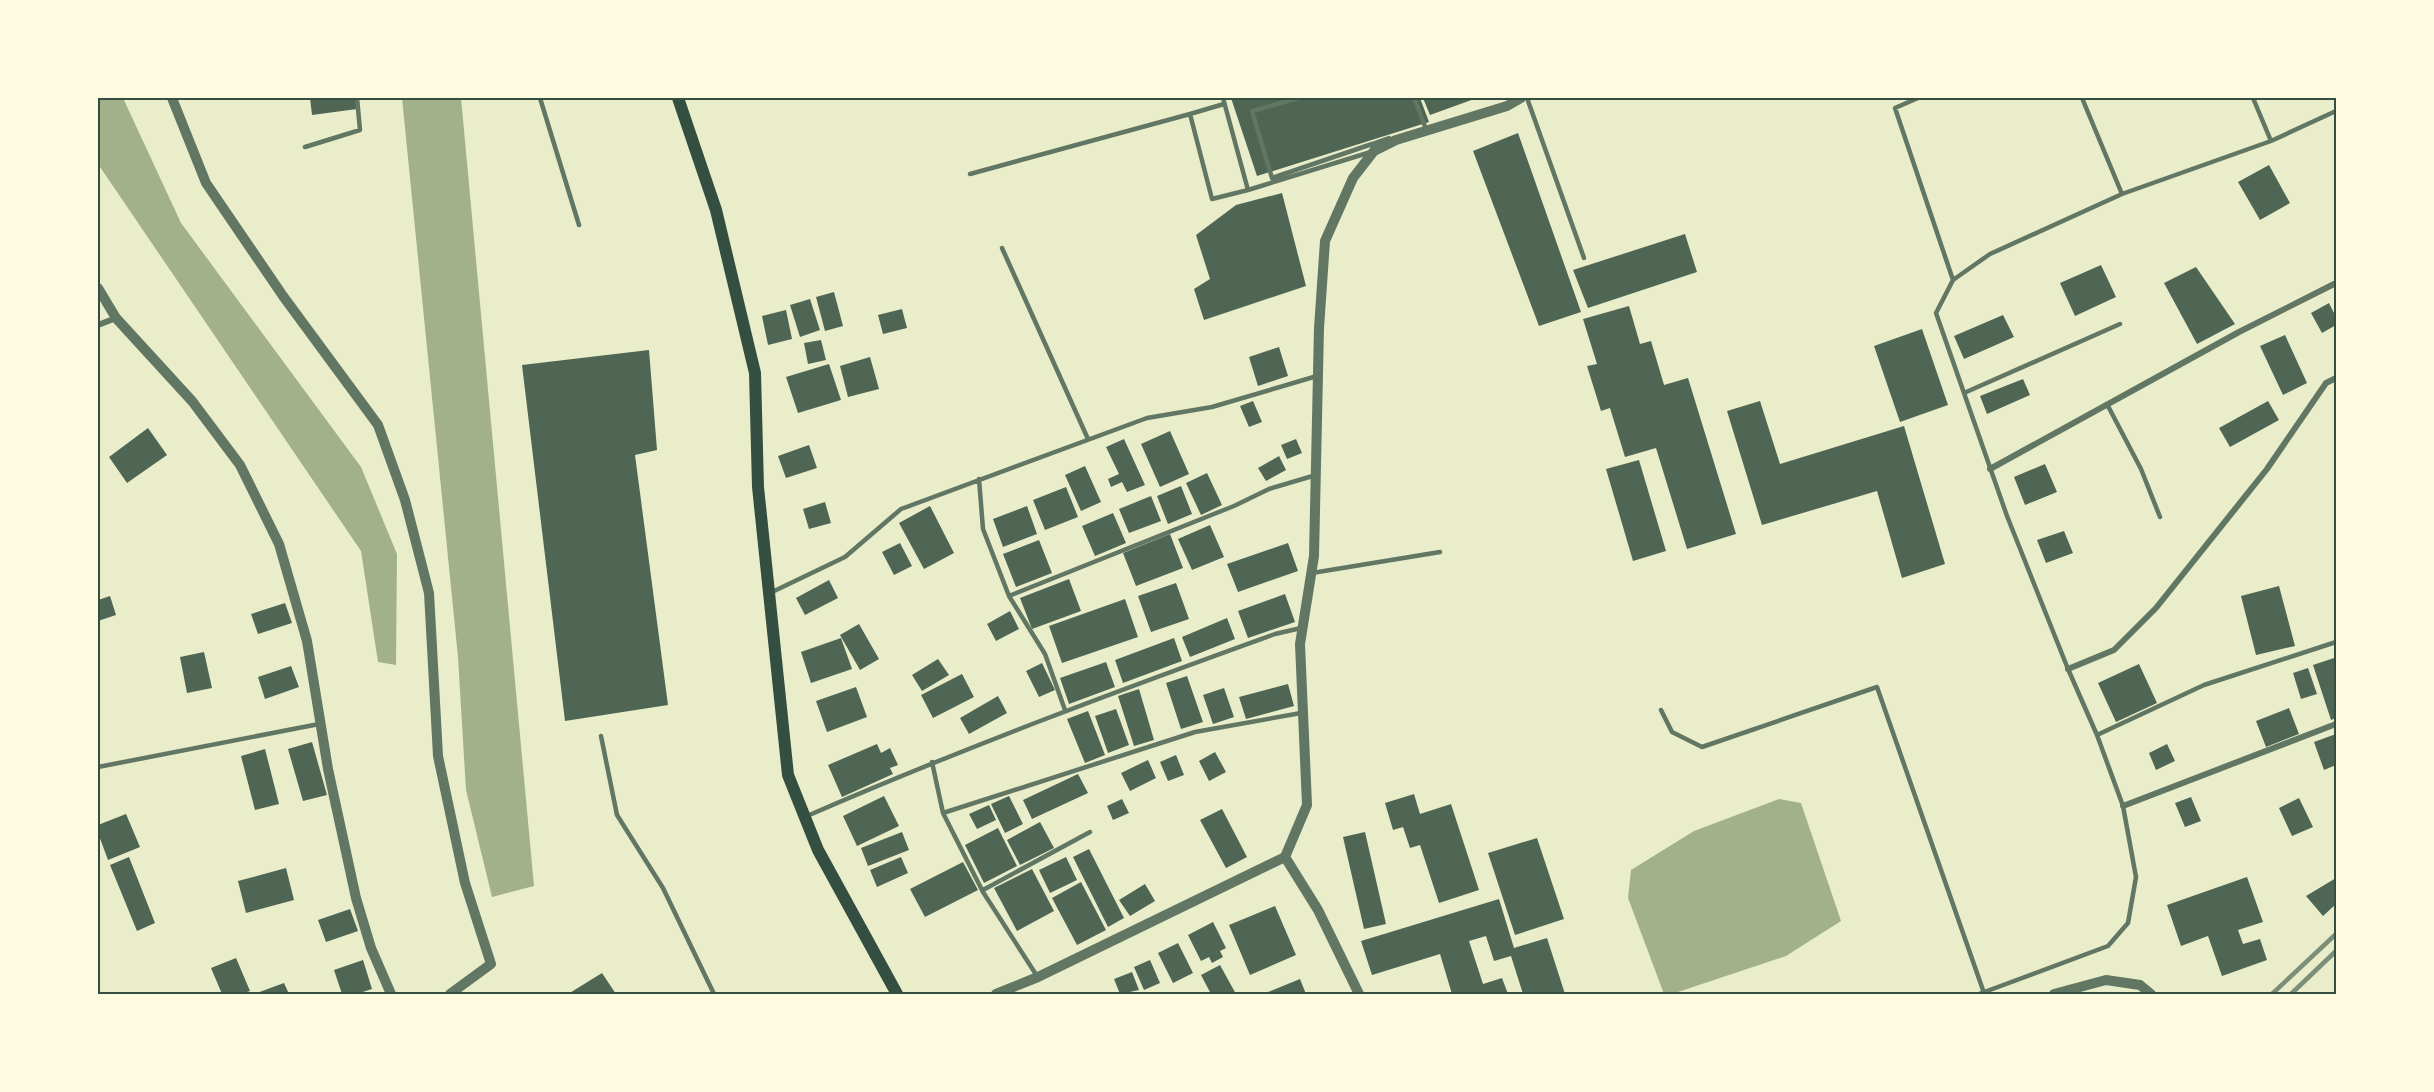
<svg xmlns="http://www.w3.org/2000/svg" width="2434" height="1092" font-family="'Roboto Condensed',sans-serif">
  <rect width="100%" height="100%" fill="#e9edc9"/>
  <path fill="#a3b18a" d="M 98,98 L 123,98 L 181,223 L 361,467 L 397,554 L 396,665 L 378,662 L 361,551 L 98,164 Z
    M 402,98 L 461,98 L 534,886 L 492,897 L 466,790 L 458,657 Z
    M 1779,799 L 1801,803 L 1841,921 L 1786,956 L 1672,994 L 1664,994 L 1628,898 L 1631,870 L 1694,831 Z"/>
  <path fill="#4f6655" d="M 310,98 L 355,98 L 357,109 L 312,115 Z
    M 1231,98 L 1420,98 L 1429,122 L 1257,176 Z
    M 1423,98 L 1477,98 L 1430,115 Z
    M 1518,133 L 1581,312 L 1539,326 L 1473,151 Z
    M 2269,165 L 2290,203 L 2260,220 L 2238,182 Z
    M 1282,193 L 1306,286 L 1204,320 L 1194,289 L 1210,279 L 1196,235 L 1236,205 Z
    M 1685,234 L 1697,272 L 1588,308 L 1573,270 Z
    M 2101,265 L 2116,297 L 2075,316 L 2060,283 Z
    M 2196,267 L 2235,324 L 2197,344 L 2164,283 Z
    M 834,292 L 843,326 L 825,331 L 816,297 Z
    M 810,299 L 820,330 L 800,337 L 790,305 Z
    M 2329,303 L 2336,317 L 2336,325 L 2322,333 L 2311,313 Z
    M 1629,306 L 1640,344 L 1651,341 L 1664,385 L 1688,378 L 1736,534 L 1687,549 L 1656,448 L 1625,457 L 1610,408 L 1601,411 L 1587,366 L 1597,364 L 1583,319 Z
    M 902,309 L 907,328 L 883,334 L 878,315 Z
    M 786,310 L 792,339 L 768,345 L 762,316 Z
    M 2003,315 L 2014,337 L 1964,359 L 1954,336 Z
    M 1922,329 L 1948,405 L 1900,422 L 1874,346 Z
    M 2285,335 L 2307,383 L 2283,395 L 2260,346 Z
    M 821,340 L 826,360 L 808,364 L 804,343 Z
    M 1279,347 L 1288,376 L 1258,386 L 1249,357 Z
    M 649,350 L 657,450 L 635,455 L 668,705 L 565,721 L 522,365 Z
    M 870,357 L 879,389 L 848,397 L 840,366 Z
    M 829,364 L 841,400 L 798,413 L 786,377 Z
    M 2023,379 L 2030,395 L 1987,414 L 1980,396 Z
    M 1253,401 L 1262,422 L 1249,427 L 1240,406 Z
    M 1760,401 L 1780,464 L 1904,426 L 1945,564 L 1902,578 L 1877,491 L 1762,525 L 1727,411 Z
    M 2268,401 L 2279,420 L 2230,447 L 2219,428 Z
    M 148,428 L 167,455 L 127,483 L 109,457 Z
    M 1170,431 L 1189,474 L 1160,487 L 1141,444 Z
    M 1124,439 L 1145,485 L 1127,492 L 1122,482 L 1111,487 L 1108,479 L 1119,474 L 1106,447 Z
    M 1296,439 L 1302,453 L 1287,459 L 1281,445 Z
    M 809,445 L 817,468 L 786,478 L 778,456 Z
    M 1279,456 L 1286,470 L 1266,481 L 1258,468 Z
    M 1639,460 L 1666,551 L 1633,561 L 1606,469 Z
    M 2045,464 L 2057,492 L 2025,505 L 2014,477 Z
    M 1085,466 L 1101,502 L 1081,511 L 1065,475 Z
    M 1207,473 L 1222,505 L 1201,515 L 1186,483 Z
    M 1181,486 L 1192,514 L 1168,524 L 1157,496 Z
    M 1066,487 L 1078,517 L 1045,530 L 1033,500 Z
    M 1151,496 L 1161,521 L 1129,533 L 1119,509 Z
    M 825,502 L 831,523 L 809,529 L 803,509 Z
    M 930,506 L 954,553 L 924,569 L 899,523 Z
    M 1027,506 L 1037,534 L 1003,547 L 993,519 Z
    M 1113,513 L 1126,543 L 1095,556 L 1082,526 Z
    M 1210,525 L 1224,557 L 1192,570 L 1178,539 Z
    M 2064,531 L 2073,553 L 2046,563 L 2037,540 Z
    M 1170,534 L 1183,568 L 1136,586 L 1123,553 Z
    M 1039,540 L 1052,573 L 1016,587 L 1003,554 Z
    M 900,543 L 912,566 L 894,575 L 882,552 Z
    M 1288,543 L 1298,571 L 1238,592 L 1227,564 Z
    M 1069,579 L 1081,611 L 1032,629 L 1020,598 Z
    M 829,580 L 838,598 L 805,615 L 796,598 Z
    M 1176,583 L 1189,619 L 1151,632 L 1138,596 Z
    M 2279,586 L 2295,646 L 2256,655 L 2241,596 Z
    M 1285,594 L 1295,622 L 1248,638 L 1238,611 Z
    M 110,596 L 116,615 L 98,621 L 98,600 Z
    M 1125,599 L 1138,637 L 1062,663 L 1049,626 Z
    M 285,603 L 292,623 L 258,634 L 251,614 Z
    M 1010,611 L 1019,629 L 996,641 L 987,624 Z
    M 1227,618 L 1235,639 L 1190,657 L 1182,637 Z
    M 859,624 L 879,659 L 860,670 L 840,635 Z
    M 841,638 L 852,669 L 811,683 L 801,652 Z
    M 1174,638 L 1182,661 L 1123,683 L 1115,660 Z
    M 204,652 L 212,688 L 187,693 L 180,657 Z
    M 2334,658 L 2336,718 L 2331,720 L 2313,665 Z
    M 938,659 L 949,675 L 922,691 L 912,675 Z
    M 1106,662 L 1115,687 L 1069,704 L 1060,678 Z
    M 1042,663 L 1055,690 L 1039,697 L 1026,671 Z
    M 2139,664 L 2157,703 L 2116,722 L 2098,683 Z
    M 291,666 L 299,687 L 265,699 L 258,677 Z
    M 2308,668 L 2317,694 L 2301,699 L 2293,673 Z
    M 962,674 L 974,697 L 933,718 L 921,695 Z
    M 1187,676 L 1203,722 L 1181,729 L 1166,683 Z
    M 1288,684 L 1294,706 L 1246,719 L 1239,697 Z
    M 856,687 L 867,717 L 827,732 L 816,701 Z
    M 1224,688 L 1234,717 L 1213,724 L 1203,695 Z
    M 1139,689 L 1154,740 L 1134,746 L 1118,696 Z
    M 998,696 L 1007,713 L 969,734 L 960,718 Z
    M 2289,708 L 2299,734 L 2266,747 L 2256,721 Z
    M 1116,709 L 1129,745 L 1108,753 L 1095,716 Z
    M 1088,711 L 1105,755 L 1085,763 L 1067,719 Z
    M 2336,734 L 2336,765 L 2324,770 L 2314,742 Z
    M 312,742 L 327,795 L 303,801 L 288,749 Z
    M 877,744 L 881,753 L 890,748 L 898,765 L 890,768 L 893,774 L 842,797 L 828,765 Z
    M 2167,744 L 2175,761 L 2156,770 L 2149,753 Z
    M 265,749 L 279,804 L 255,810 L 241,756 Z
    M 1215,752 L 1226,772 L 1209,781 L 1199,761 Z
    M 1176,755 L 1184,775 L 1168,781 L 1160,762 Z
    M 1148,760 L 1156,778 L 1130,791 L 1121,773 Z
    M 1078,774 L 1088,793 L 1032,819 L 1023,800 Z
    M 1414,794 L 1420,814 L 1451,804 L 1479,890 L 1439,903 L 1420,845 L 1410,848 L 1403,827 L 1393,830 L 1385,803 Z
    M 884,796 L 899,826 L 857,846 L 843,816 Z
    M 1009,796 L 1023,824 L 1005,833 L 991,804 Z
    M 2191,797 L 2201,821 L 2185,827 L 2175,803 Z
    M 2299,798 L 2313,827 L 2292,836 L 2279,808 Z
    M 1122,799 L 1129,813 L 1113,820 L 1107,806 Z
    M 989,805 L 996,820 L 977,829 L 969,814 Z
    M 1222,809 L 1247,857 L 1226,868 L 1200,820 Z
    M 126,814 L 140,847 L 108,860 L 98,833 L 98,825 Z
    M 1040,822 L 1054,848 L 1020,865 L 1007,840 Z
    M 998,828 L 1017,866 L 984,883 L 965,845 Z
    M 902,832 L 909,850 L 868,866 L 861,848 Z
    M 1365,832 L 1386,924 L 1364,929 L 1343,837 Z
    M 1537,838 L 1564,919 L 1515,935 L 1488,853 Z
    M 1089,849 L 1124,918 L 1108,927 L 1073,857 Z
    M 129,857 L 155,923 L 137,931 L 110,865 Z
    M 901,857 L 908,873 L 877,887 L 870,870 Z
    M 1066,857 L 1077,880 L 1050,893 L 1039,870 Z
    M 963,862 L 978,890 L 925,917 L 910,889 Z
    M 286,868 L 294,900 L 246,913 L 238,881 Z
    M 1032,869 L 1054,911 L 1017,931 L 994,888 Z
    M 2247,877 L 2263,922 L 2238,930 L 2243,944 L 2260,939 L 2267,960 L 2222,976 L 2208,936 L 2181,946 L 2167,905 Z
    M 2336,878 L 2336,904 L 2323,916 L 2306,896 Z
    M 1081,882 L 1106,930 L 1077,945 L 1052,898 Z
    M 1145,884 L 1155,901 L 1130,916 L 1119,900 Z
    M 1499,899 L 1514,948 L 1547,938 L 1565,994 L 1523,994 L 1511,956 L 1494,961 L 1486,936 L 1469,941 L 1483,984 L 1502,978 L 1508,994 L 1452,994 L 1440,954 L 1372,975 L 1361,941 Z
    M 1275,906 L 1296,955 L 1250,975 L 1229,925 Z
    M 350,909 L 358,931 L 326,942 L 318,920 Z
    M 1213,922 L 1226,948 L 1220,951 L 1223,957 L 1212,963 L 1209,957 L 1201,961 L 1188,935 Z
    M 1178,943 L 1193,973 L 1173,983 L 1158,953 Z
    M 236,958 L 250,991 L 241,994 L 222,994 L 211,968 Z
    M 363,960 L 372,989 L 356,994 L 342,994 L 334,970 Z
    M 1150,960 L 1160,983 L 1144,990 L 1134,967 Z
    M 1220,965 L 1236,994 L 1211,994 L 1201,975 Z
    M 1132,972 L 1139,990 L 1120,994 L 1114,979 Z
    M 602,973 L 616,994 L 568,994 Z
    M 1300,979 L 1306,994 L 1269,994 L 1268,992 Z
    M 284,983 L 289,994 L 254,994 Z"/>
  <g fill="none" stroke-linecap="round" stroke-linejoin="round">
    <path stroke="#617663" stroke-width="4.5" d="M 540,98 L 579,225
      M 1223,98 L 1248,190 L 1374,151 L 1372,144 L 1389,138
      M 1299,98 L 1252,111 L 1272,178 L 1372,144
      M 1414,98 L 1426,129
      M 1527,98 L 1584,258
      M 1918,98 L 1895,108 L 1953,280
      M 2253,98 L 2271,141
      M 1224,104 L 1190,114 L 1212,199 L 1248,190
      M 305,147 L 360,130 L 357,98
      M 970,174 L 1190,114
      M 2122,194 L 2271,141 L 2336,111
      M 1002,248 L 1088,439
      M 1964,393 L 2120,324
      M 2108,406 L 2141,469 L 2160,517
      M 979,479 L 983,529 L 1009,596 L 1045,654 L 1065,710
      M 1312,573 L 1440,552
      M 770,593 L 845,557 L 901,509 L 1147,418 L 1212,407 L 1317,376
      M 1009,596 L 1234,506 L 1269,489 L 1316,475
      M 1661,710 L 1672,732 L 1702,747 L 1877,687 L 1984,993
      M 2097,735 L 2204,685 L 2336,642
      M 601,736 L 617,815 L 663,888 L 714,994
      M 932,762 L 943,813 L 983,892 L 1037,976
      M 98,767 L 319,724
      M 943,813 L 1195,732 L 1301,713
      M 807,816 C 961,749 1117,691 1275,634 L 1301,628
      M 983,890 L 1090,832
      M 1979,994 L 2108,946 L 2128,923 L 2136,877 L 2123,806 L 2097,735 L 2068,669 L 2007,516 L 1936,313 L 1953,280 L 1990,254 L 2122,194 L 2082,98"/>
    <path stroke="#617663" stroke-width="6" d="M 98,325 L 116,318
      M 1990,469 L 2239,332 L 2336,283
      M 2068,669 L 2114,650 L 2156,608 L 2267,469 L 2326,383 L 2336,378
      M 2123,806 L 2336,724"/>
    <path stroke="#617663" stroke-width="10" d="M 172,98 L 206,183 L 283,296 L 378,425 L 405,500 L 429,593 L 438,756 L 465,883 L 491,964 L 450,994
      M 98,288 L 116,318 L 192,401 L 240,465 L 279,544 L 307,641 L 328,769 L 356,898 L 371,948 L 391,994
      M 1285,857 L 1307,805 L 1300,644 L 1314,556 L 1319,328 L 1325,241 L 1353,178 L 1374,151 L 1396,140 L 1507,106 L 1521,98
      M 1285,857 L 1318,910 L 1359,994
      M 996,994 L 1038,977 L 1285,857
      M 2054,994 L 2106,980 L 2140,985 L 2151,994"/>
    <path stroke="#344e41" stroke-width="12" d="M 678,98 L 716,210 L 755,373 L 758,487 L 788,775 L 818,850 L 897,994"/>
    <path stroke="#7c8e77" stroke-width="4.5" d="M 2272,994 L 2336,934
      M 2291,994 L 2336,951"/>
  </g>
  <rect width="2434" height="1092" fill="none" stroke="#fefae0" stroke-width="198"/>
  <rect x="99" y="99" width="2236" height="894" fill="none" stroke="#344e41" stroke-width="2"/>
</svg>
